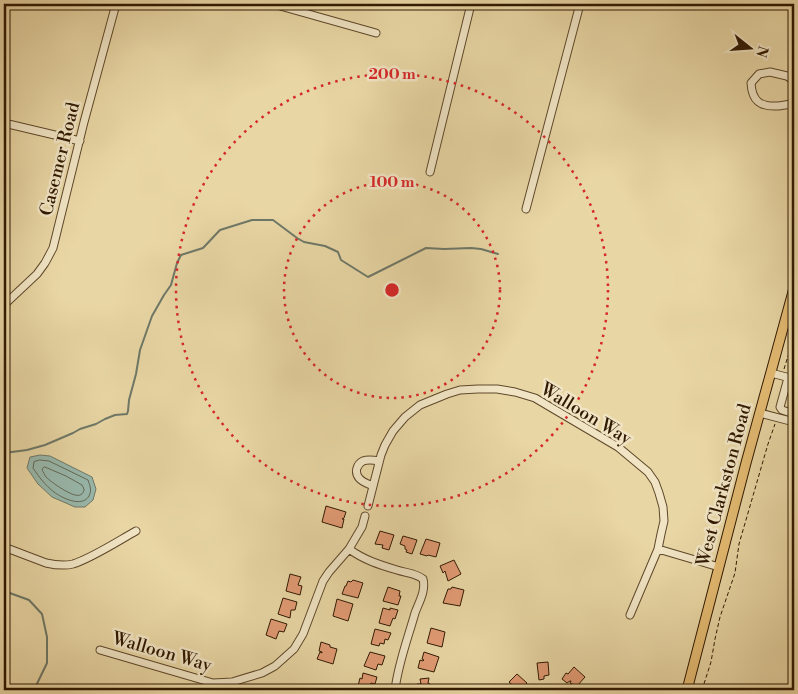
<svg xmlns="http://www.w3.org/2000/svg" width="798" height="694" font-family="'Libre Bodoni',serif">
  <rect width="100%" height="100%" fill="#e8d6a4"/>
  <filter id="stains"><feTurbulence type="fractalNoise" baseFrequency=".004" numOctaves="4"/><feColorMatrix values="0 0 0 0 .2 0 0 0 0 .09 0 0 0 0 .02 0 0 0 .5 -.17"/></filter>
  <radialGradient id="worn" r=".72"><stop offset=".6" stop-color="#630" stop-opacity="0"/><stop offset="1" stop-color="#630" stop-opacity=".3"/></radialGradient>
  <path fill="#98b8ac" stroke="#6e7868" d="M 40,455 L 50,456 L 92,477 L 96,489 L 93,500 L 85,507 L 75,507 L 52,497 L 38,484 L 27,468 L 30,457 Z"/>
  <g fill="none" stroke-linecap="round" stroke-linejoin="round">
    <path stroke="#646857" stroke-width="1" d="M 40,460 L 49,461 L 88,480 C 90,486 92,490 89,496 C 82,508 62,498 54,492 C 45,485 39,477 33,468 L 34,462 Z
      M 45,467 L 66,476 L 82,485 L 84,489 C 84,491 83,494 80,495 C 73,498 51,482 46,477 C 45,476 43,471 42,470 L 43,468 Z"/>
    <path stroke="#6e7868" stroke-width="2" d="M 4,453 L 27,450 L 45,445 L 73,433 L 80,429 L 96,424 L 105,419 L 115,415 L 127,414 L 128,411 L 129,400 L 136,374 L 140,350 L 152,316 L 164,295 L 171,285 L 177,263 L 181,255 L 203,248 L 220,230 L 252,220 L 273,220 L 297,238 L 304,242 L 325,246 L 338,252 L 341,260 L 368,277 L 426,248 L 444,249 L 471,248 L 481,249 L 498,254
      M 4,590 L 7,592 L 29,600 L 42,614 L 47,637 L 47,663 L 34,690"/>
  </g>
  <path fill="#e29b74" stroke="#301902" d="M 326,506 L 346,512 L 344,518 L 342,519 L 344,519 L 342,528 L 322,522 Z
    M 380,531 L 394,535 L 389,550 L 382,548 L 383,545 L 375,544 Z
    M 403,536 L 417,540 L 412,554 L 406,552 L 407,550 L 405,549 L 405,546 L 400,544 Z
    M 426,539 L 440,543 L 436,557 L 428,555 L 427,556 L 420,554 Z
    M 454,560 L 461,574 L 448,581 L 445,571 L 443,573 L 440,566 Z
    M 290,574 L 301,577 L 298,585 L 302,586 L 300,595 L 286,591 Z
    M 353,580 L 363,583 L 358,598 L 342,594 L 345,586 L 346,586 L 348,581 L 351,582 Z
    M 388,587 L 400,591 L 399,596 L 401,596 L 398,605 L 383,601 Z
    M 452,587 L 464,590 L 460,606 L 443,603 L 448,589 L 451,589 Z
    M 283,598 L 297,602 L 295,610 L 291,610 L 290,618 L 278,614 Z
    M 337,599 L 353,604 L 348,621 L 333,616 Z
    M 383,608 L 390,610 L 390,608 L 398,610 L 395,619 L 393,618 L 390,626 L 379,623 Z
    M 271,619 L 287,624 L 284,632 L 279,631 L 276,639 L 266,635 Z
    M 431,628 L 445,632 L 442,647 L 427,643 Z
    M 375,629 L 391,633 L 388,640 L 385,639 L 384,644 L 380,643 L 379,646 L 371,644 Z
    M 321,642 L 330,645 L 330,647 L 337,649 L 333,664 L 317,659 L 320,652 L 322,653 L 322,652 L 319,651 Z
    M 370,652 L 385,656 L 382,665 L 378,664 L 376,670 L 364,666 Z
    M 424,652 L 439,657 L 434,672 L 418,668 L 420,660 L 423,661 L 424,660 L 422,659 Z
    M 548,662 L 549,675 L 544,676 L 544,679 L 539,680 L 537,663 Z
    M 574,667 L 585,677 L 577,686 L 570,683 L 571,681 L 570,681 L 567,683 L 562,679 L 566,673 L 568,674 Z
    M 363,673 L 377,677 L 375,684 L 371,683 L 368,689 L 358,686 L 360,678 L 362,679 Z
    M 517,674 L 527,683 L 525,685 L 528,688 L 526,690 L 518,690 L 509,682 Z
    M 429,678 L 428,683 L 430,684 L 431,690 L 413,690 L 413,687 L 417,687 L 417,684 L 421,684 L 420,679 Z"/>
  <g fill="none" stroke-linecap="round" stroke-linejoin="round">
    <g stroke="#5e482a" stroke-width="9">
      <path id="minor" d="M 273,4 L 376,33
        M 794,81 L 787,76 L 770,72 L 759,74 L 751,83 C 752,101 760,107 778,106 C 784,105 789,105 794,103
        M 4,123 L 80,141
        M 430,172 L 471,4
        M 526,209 L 580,4
        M 4,305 L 37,274 L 45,263 L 53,248 L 84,122 L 116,4
        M 771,373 L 794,379
        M 788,378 L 780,407 L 782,410 L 794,414
        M 760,413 L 794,422
        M 373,486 C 368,484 362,482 359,478 C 354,472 357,464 363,461 C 368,459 374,460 379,461
        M 368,506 L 381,455 L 385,445 L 393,431 L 405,417 L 420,405 L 447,394 L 460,390 L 478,389 L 497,389 L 515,392 L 535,398 L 618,447 L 648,472 L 655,482 L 659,493 L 663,507 L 664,521 L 661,534 L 658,549 L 630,615
        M 4,547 L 46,563 C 55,565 65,566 73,564 C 92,558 118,541 136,531
        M 349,549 C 364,560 380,565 397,570 C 406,573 416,573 423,579 C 426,591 419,602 415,613 C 408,638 398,664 395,690
        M 658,549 L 719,567
        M 100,650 L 213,683 L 232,682 L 262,673 L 275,666 L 294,649 L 303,634 L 323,581 L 329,572 L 349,549 L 362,527 L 365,516"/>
    </g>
    <g stroke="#301902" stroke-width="11">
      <path id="major" d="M 687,690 L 746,463 L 794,288"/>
    </g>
    <path stroke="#301902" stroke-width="1" stroke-dasharray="4 2.5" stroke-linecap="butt" d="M 784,369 L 794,337
      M 702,690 L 711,662 L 715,639 L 720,617 L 735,573 L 739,544 L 768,444 L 775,424"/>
    <use href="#minor" stroke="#f0e4c4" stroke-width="7"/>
    <use href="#major" stroke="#e4bb72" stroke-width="9"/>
  </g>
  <g fill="none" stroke="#d62828" stroke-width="2.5" stroke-dasharray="2.5 5">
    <circle cx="392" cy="290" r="108"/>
    <circle cx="392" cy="290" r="216"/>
  </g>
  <g text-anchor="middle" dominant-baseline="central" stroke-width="5" stroke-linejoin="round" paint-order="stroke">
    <g font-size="18" fill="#301902" stroke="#f0e4c4">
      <text transform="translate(60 159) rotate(-76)">Casemer Road</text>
      <text transform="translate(586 414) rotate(31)">Walloon Way</text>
      <text transform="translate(724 485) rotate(-75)">West Clarkston Road</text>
      <text transform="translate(162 652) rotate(16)">Walloon Way</text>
    </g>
  </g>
  <circle cx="392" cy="290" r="8" fill="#d62828" stroke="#f0e4c4" stroke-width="2.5"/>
  <g font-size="15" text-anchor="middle" font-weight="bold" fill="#d62828" stroke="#f0e4c4" stroke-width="5" stroke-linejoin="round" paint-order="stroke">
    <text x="392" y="79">200 m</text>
    <text x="392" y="187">100 m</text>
  </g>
  <rect width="798" height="694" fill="none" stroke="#e8d6a4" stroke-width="20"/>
  <rect x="5" y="5" width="788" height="684" fill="none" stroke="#301902" stroke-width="2.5"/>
  <rect x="10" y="10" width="778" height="674" fill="none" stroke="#301902"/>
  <g transform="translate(750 48) rotate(107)" stroke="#f0e4c4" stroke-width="4" paint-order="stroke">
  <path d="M0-4L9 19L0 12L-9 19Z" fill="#301902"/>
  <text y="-8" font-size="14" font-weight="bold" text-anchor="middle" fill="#301902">N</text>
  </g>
  <rect width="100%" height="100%" filter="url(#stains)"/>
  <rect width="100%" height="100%" fill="url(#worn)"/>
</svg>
